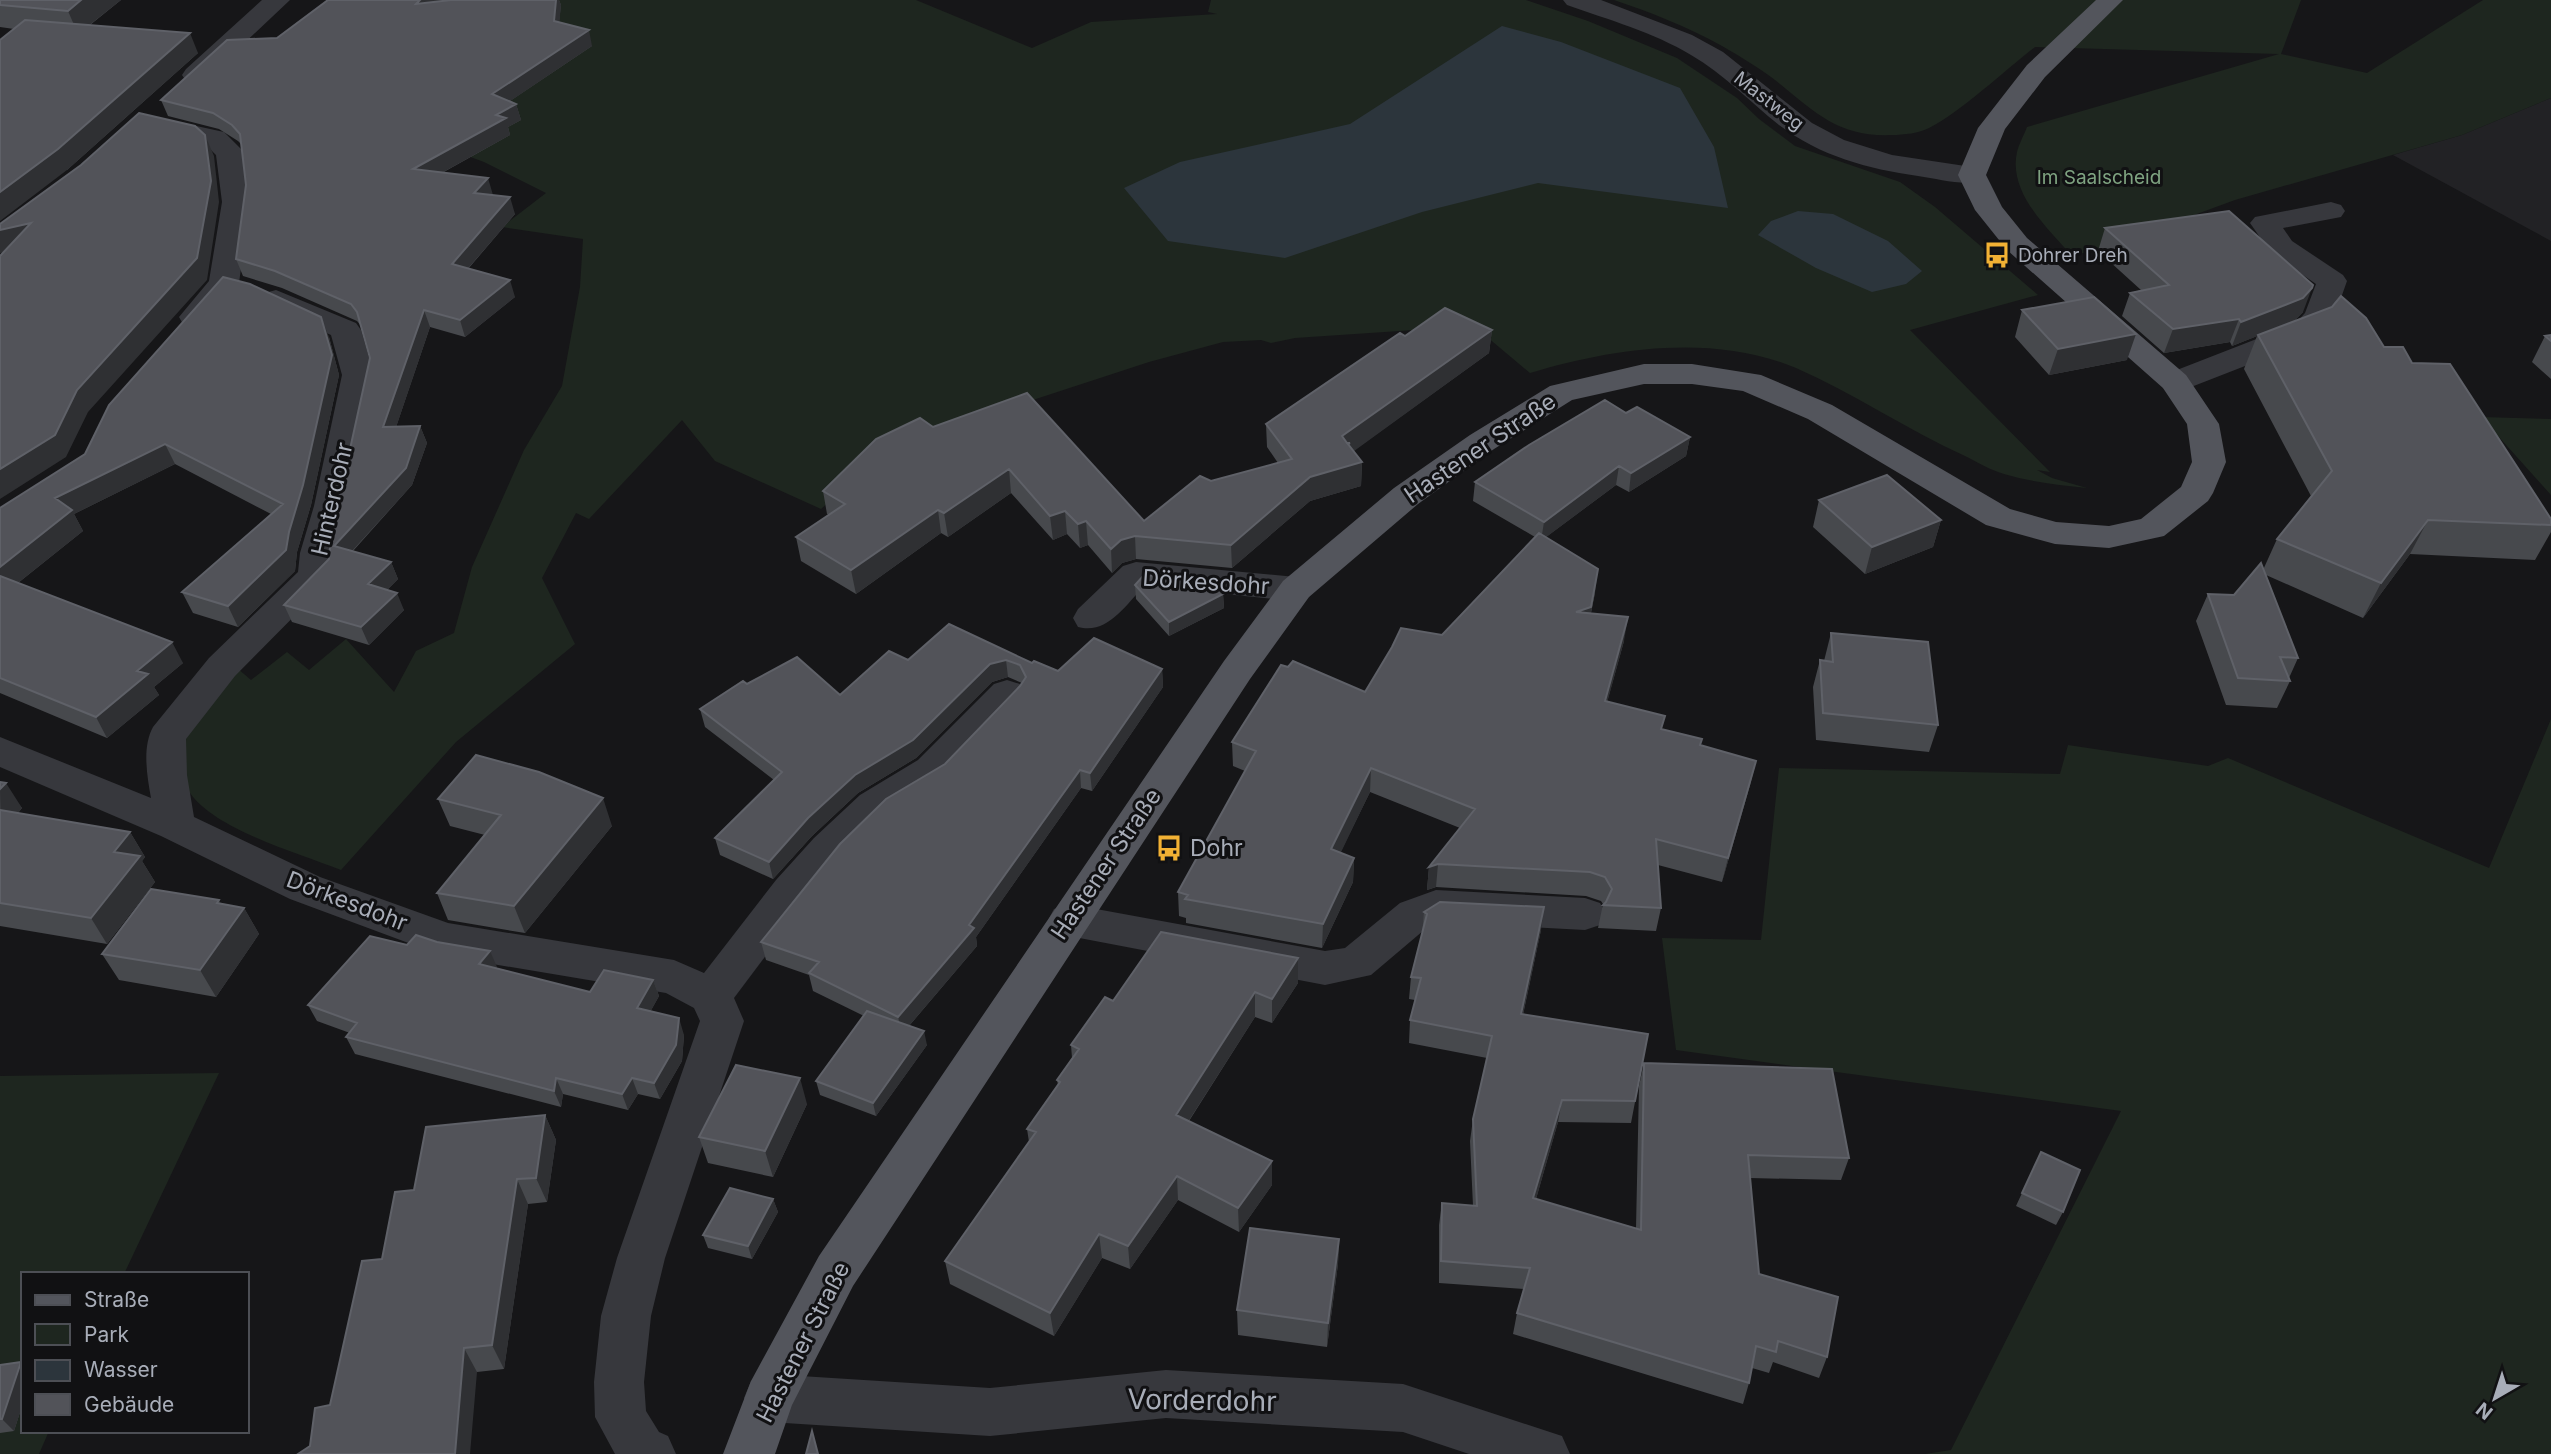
<svg xmlns="http://www.w3.org/2000/svg" width="2551" height="1454" font-family="Inter,sans-serif">
  <rect width="100%" height="100%" fill="#161618"/>
  <path fill="#222225" d="M 2551,98 L 2551,241 L 2393,155 L 2462,135 Z"/>
  <path fill="#1e261f" d="M 526,0 L 916,0 L 1032,48 L 1091,22 L 1217,14 L 1208,12 L 1211,0 L 1526,0 L 1588,21 L 1677,58 L 1737,98 L 1759,119 L 1795,146 L 1900,182 L 1935,207 L 2038,295 L 1910,330 L 2050,472 L 2037,470 L 2052,478 L 2087,488 C 2059,485 2031,482 2004,474 C 1990,470 1977,462 1965,456 C 1907,430 1854,393 1796,368 C 1714,333 1612,348 1530,373 L 1474,326 L 1295,338 L 1271,343 L 1261,340 L 1223,342 L 1149,362 L 889,447 L 821,509 L 715,461 L 682,420 L 589,519 L 576,513 L 542,578 L 575,644 L 456,742 L 341,870 C 298,853 216,830 190,793 C 181,781 179,761 182,746 C 186,723 222,687 237,668 L 251,680 L 287,652 L 309,670 L 346,639 L 394,692 L 416,651 L 454,633 L 472,567 L 524,450 L 562,386 L 580,287 L 583,239 L 502,227 L 546,193 L 484,162 L 430,142 Z
    M 1614,0 L 2301,0 L 2281,54 L 2367,73 L 2483,0 L 2551,0 L 2551,98 L 2462,135 L 2235,200 L 2096,251 L 2071,255 C 2048,228 2008,193 2017,152 C 2019,144 2024,135 2027,127 L 2279,54 L 2035,47 C 2005,70 1961,112 1929,128 C 1919,133 1904,135 1892,135 C 1840,137 1818,115 1780,84 C 1763,70 1741,57 1722,46 C 1688,27 1650,12 1614,0 Z
    M 2481,417 L 2551,419 L 2551,495 Z
    M 2551,719 L 2551,1454 L 1925,1454 L 1951,1450 L 2121,1111 L 1676,1050 L 1662,938 L 1761,940 L 1779,768 L 2060,774 L 2068,745 L 2208,766 L 2228,758 L 2489,868 Z
    M 219,1073 L 124,1274 L 23,1274 L 23,1431 L 49,1431 L 39,1454 L 0,1454 L 0,1076 Z"/>
  <path fill="#2c353c" d="M 1502,26 L 1561,42 L 1680,88 L 1714,147 L 1728,208 L 1538,183 L 1422,212 L 1285,258 L 1168,241 L 1124,188 L 1180,162 L 1350,124 Z
    M 1798,211 L 1833,214 L 1888,241 L 1922,271 L 1906,284 L 1872,292 L 1816,268 L 1758,235 L 1771,221 Z"/>
  <g fill="none" stroke-linecap="round" stroke-linejoin="round">
    <path fill="#37383d" fill-rule="evenodd" d="M 262,0 L 290,0 L 204,81 L 195,83 L 186,81 L 182,75 L 186,69 Z
      M 1563,0 L 1601,0 L 1692,35 L 1723,52 L 1812,123 L 1844,140 L 1892,155 L 1972,167 L 1982,169 L 1986,175 L 1982,181 C 1962,186 1939,179 1918,176 C 1868,169 1820,156 1779,125 C 1750,102 1724,74 1691,55 C 1653,32 1609,20 1567,5 Z
      M 155,117 L 224,132 L 244,152 L 250,202 L 239,283 L 205,324 L 194,326 L 183,324 L 179,317 L 209,281 L 222,202 L 216,155 L 205,144 L 145,131 L 141,125 L 145,119 Z
      M 2331,202 L 2341,205 L 2345,211 L 2341,217 L 2283,228 L 2292,241 L 2343,275 L 2347,281 L 2335,315 L 2317,338 L 2186,389 L 2175,392 L 2164,389 L 2159,382 L 2164,375 L 2295,324 L 2305,313 L 2316,284 L 2271,253 L 2250,223 L 2255,217 Z
      M 276,290 L 356,323 L 361,330 L 374,375 L 348,506 L 336,553 L 334,576 L 235,676 L 186,739 L 187,775 L 194,817 L 320,877 L 448,923 L 674,960 L 704,973 L 776,880 L 814,838 L 860,795 L 918,760 L 994,684 L 1007,680 L 1020,684 L 1026,693 L 1020,702 L 946,780 L 888,815 L 842,860 L 806,902 L 734,998 L 744,1021 L 665,1258 L 651,1316 L 644,1382 L 646,1411 L 659,1432 L 668,1436 L 676,1454 L 615,1454 L 595,1417 L 594,1382 L 601,1316 L 617,1258 L 700,1021 L 694,1008 L 666,993 L 445,956 L 430,951 L 290,899 L 161,836 L 0,767 L 0,737 L 151,798 C 147,776 142,747 153,727 L 209,658 L 298,572 L 300,553 L 314,506 L 342,375 L 331,335 L 265,305 L 261,299 L 265,293 Z
      M 1136,562 L 1296,577 L 1309,581 L 1314,589 L 1309,597 L 1296,601 L 1144,586 C 1125,606 1107,635 1078,627 L 1073,618 L 1078,609 L 1123,566 Z
      M 1436,890 L 1585,898 L 1600,903 L 1606,914 L 1600,925 L 1585,930 L 1438,922 L 1430,925 L 1371,975 L 1325,985 L 1069,936 L 1054,931 L 1048,920 L 1054,909 L 1069,904 L 1325,951 L 1345,948 L 1400,903 Z
      M 1166,1370 L 1403,1384 L 1562,1436 L 1570,1454 L 1469,1454 L 1403,1432 L 1166,1418 L 990,1436 L 769,1422 L 751,1415 L 744,1398 L 751,1381 L 769,1374 L 990,1388 Z"/>
    <path fill="#53555c" fill-rule="evenodd" d="M 2096,0 L 2123,0 L 2045,77 L 2005,129 L 1986,175 L 2002,207 L 2027,238 L 2186,375 L 2219,424 L 2226,462 L 2213,493 L 2208,501 L 2164,536 L 2109,548 L 2055,544 L 1986,525 L 1808,419 L 1743,391 L 1692,384 L 1644,384 L 1572,400 L 1494,449 L 1418,504 L 1309,597 L 1250,679 L 853,1286 L 792,1405 L 775,1454 L 723,1454 L 751,1381 L 819,1256 L 1224,661 L 1283,581 L 1394,488 L 1470,435 L 1550,386 L 1644,364 L 1692,364 L 1761,375 L 1832,405 L 2010,509 L 2056,522 L 2109,526 L 2141,519 L 2181,487 L 2192,462 L 2187,424 L 2163,388 L 2007,250 L 1975,210 L 1958,175 L 1978,128 L 2027,65 Z"/>
  </g>
  <path fill="#47494d" d="M 0,0 L 121,0 L 90,25 L 198,53 L 67,170 L 14,29 L 0,27 Z
    M 328,0 L 559,0 L 561,5 L 559,22 L 592,46 L 510,101 L 516,104 L 521,120 L 508,127 L 510,135 L 442,173 L 492,195 L 515,214 L 468,269 L 515,297 L 465,337 L 430,327 L 396,427 L 420,426 L 427,443 L 412,485 L 353,551 L 391,562 L 398,579 L 387,590 L 404,610 L 369,645 L 292,622 L 284,605 L 329,559 L 370,358 L 361,326 L 357,321 L 282,288 L 243,276 L 236,259 L 246,185 L 241,144 L 238,141 L 219,129 L 168,116 L 161,100 L 277,38 Z
    M 2105,228 L 2303,312 L 2294,321 L 2384,347 L 2412,363 L 2551,519 L 2551,532 L 2535,560 L 2410,554 L 2363,618 L 2266,575 L 2298,658 L 2289,678 L 2290,681 L 2277,708 L 2226,705 L 2196,621 L 2208,594 L 2234,595 L 2263,570 L 2277,539 L 2311,496 L 2244,369 L 2257,336 L 2232,346 L 2230,342 L 2164,353 L 2122,316 L 2130,293 L 2141,290 L 2098,251 Z
    M 2022,310 L 2127,360 L 2049,375 L 2015,337 Z
    M 1492,330 L 1489,353 L 1353,451 L 1362,462 L 1361,486 L 1310,501 L 1232,568 L 1136,559 L 1122,563 L 1112,573 L 1088,545 L 1080,548 L 1067,534 L 1053,540 L 1011,493 L 948,537 L 941,533 L 856,594 L 801,561 L 796,537 L 829,515 L 827,514 L 823,491 L 933,427 L 1144,521 L 1211,481 L 1278,463 L 1267,447 L 1266,424 L 1405,336 Z
    M 2551,335 L 2551,379 L 2532,362 L 2545,336 Z
    M 329,337 L 339,375 L 311,505 L 297,552 L 295,571 L 238,627 L 193,613 L 182,592 L 271,514 L 175,464 L 74,514 L 83,531 L 18,583 L 183,663 L 154,687 L 159,695 L 107,738 L 0,693 L 0,508 Z
    M 1626,413 L 1690,437 L 1686,456 L 1629,492 L 1616,485 L 1546,537 L 1595,593 L 1591,613 L 1624,641 L 1607,702 L 1663,729 L 1702,739 L 1700,745 L 1756,761 L 1750,785 L 1722,882 L 1658,865 L 1661,908 L 1656,931 L 1598,928 L 1603,904 L 1601,901 L 1586,896 L 1436,887 L 1427,890 L 1429,867 L 1460,828 L 1370,792 L 1340,853 L 1354,858 L 1353,882 L 1322,948 L 1186,923 L 1186,918 L 1179,916 L 1178,892 L 1245,771 L 1233,766 L 1232,742 L 1288,667 L 1365,692 L 1442,635 L 1535,537 L 1473,501 L 1475,482 Z
    M 1819,500 L 1941,520 L 1933,547 L 1865,574 L 1813,527 Z
    M 1135,585 L 1223,594 L 1224,608 L 1169,636 L 1136,599 Z
    M 949,624 L 1032,663 L 1058,671 L 1162,669 L 1163,687 L 1092,791 L 1081,788 L 976,937 L 977,946 L 909,1026 L 927,1045 L 876,1116 L 820,1095 L 816,1081 L 864,1016 L 813,991 L 809,975 L 766,960 L 761,942 L 945,764 L 1022,683 L 1008,677 L 992,682 L 916,758 L 858,793 L 812,836 L 773,879 L 720,855 L 715,838 L 774,780 L 705,727 L 700,709 L 747,684 L 840,695 L 908,660 Z
    M 1831,633 L 1938,725 L 1929,752 L 1816,740 L 1813,687 L 1820,660 L 1824,661 Z
    M 0,782 L 22,808 L 18,813 L 130,832 L 145,857 L 142,861 L 155,882 L 107,944 L 0,926 Z
    M 438,799 L 612,826 L 525,933 L 448,920 L 437,893 L 485,835 L 450,826 Z
    M 220,903 L 244,908 L 259,934 L 216,997 L 119,980 L 102,954 Z
    M 1424,912 L 1541,930 L 1523,1015 L 1648,1034 L 1631,1123 L 1558,1122 L 1536,1199 L 1636,1228 L 1639,1086 L 1644,1063 L 1849,1158 L 1841,1180 L 1750,1178 L 1759,1274 L 1827,1357 L 1819,1378 L 1773,1362 L 1769,1373 L 1752,1368 L 1749,1383 L 1743,1404 L 1513,1334 L 1517,1313 L 1524,1289 L 1439,1283 L 1439,1225 L 1442,1203 L 1473,1206 L 1470,1141 L 1473,1119 L 1487,1058 L 1409,1043 L 1410,1020 L 1415,1000 L 1409,999 L 1411,977 L 1422,934 Z
    M 1298,958 L 1298,983 L 1272,1023 L 1255,1017 L 1189,1121 L 1272,1161 L 1272,1185 L 1239,1232 L 1178,1200 L 1130,1269 L 1102,1258 L 1054,1336 L 950,1284 L 945,1261 L 1029,1142 L 1027,1129 L 1058,1085 L 1057,1080 L 1072,1058 L 1071,1045 L 1113,1001 Z
    M 497,967 L 496,968 L 590,992 L 653,980 L 659,996 L 650,1012 L 684,1035 L 682,1061 L 660,1099 L 638,1094 L 628,1110 L 563,1094 L 561,1107 L 355,1054 L 346,1037 L 350,1033 L 317,1021 L 308,1005 Z
    M 807,1104 L 773,1177 L 708,1163 L 699,1137 Z
    M 545,1115 L 556,1140 L 547,1202 L 528,1204 L 504,1369 L 477,1372 L 310,1446 L 330,1405 L 414,1190 Z
    M 2041,1152 L 2063,1212 L 2056,1225 L 2016,1206 Z
    M 773,1199 L 778,1212 L 752,1259 L 708,1248 L 703,1235 Z
    M 1339,1239 L 1338,1264 L 1327,1347 L 1238,1335 L 1237,1310 Z
    M 21,1362 L 23,1365 L 23,1403 L 14,1431 L 0,1433 L 0,1365 Z"/>
  <path fill="#2f3033" d="M 81,0 L 121,0 L 78,34 L 68,11 Z
    M 420,0 L 444,0 L 421,19 L 416,4 Z
    M 556,0 L 559,0 L 561,5 L 558,37 L 554,21 Z
    M 589,30 L 592,46 L 497,110 L 492,94 Z
    M 190,33 L 198,53 L 67,170 L 0,221 L 0,192 Z
    M 516,104 L 521,120 L 508,127 L 510,135 L 418,186 L 413,169 L 496,115 Z
    M 205,135 L 214,156 L 219,202 L 207,280 L 88,412 L 66,457 L 0,499 L 0,469 Z
    M 488,178 L 493,195 L 474,193 Z
    M 510,197 L 515,214 L 457,281 L 452,264 Z
    M 31,223 L 42,245 L 0,253 L 0,230 Z
    M 510,280 L 515,297 L 465,337 L 460,320 Z
    M 2312,288 L 2303,312 L 2293,322 L 2232,346 L 2241,322 Z
    M 424,310 L 430,327 L 390,445 L 383,427 Z
    M 321,317 L 329,337 L 339,375 L 311,505 L 297,552 L 295,571 L 238,627 L 228,606 L 289,532 Z
    M 2239,319 L 2230,342 L 2164,353 L 2173,329 Z
    M 1492,330 L 1489,353 L 1350,454 L 1362,462 L 1361,486 L 1310,501 L 1232,568 L 1231,545 L 1342,436 Z
    M 2136,334 L 2127,360 L 2049,375 L 2058,349 Z
    M 420,426 L 427,443 L 412,485 L 341,563 L 334,546 Z
    M 1690,437 L 1686,456 L 1629,492 L 1631,473 Z
    M 165,444 L 175,464 L 74,514 L 83,531 L 4,594 L 0,586 L 0,567 L 55,498 Z
    M 1619,466 L 1616,485 L 1541,541 L 1544,522 Z
    M 1009,469 L 1011,493 L 948,537 L 944,513 Z
    M 938,510 L 941,533 L 856,594 L 851,570 Z
    M 1065,511 L 1067,534 L 1053,540 L 1050,516 Z
    M 1941,520 L 1933,547 L 1865,574 L 1872,547 Z
    M 2428,520 L 2410,554 L 2363,618 L 2381,583 Z
    M 1086,521 L 1088,545 L 1080,548 L 1078,524 Z
    M 1135,536 L 1136,559 L 1122,563 L 1112,573 L 1111,549 L 1121,540 Z
    M 391,562 L 398,579 L 375,601 L 368,584 Z
    M 1598,569 L 1595,593 L 1587,631 L 1576,612 Z
    M 397,593 L 404,610 L 369,645 L 361,627 Z
    M 1223,594 L 1224,608 L 1169,636 L 1169,622 Z
    M 1628,617 L 1624,641 L 1601,725 L 1605,701 Z
    M 172,642 L 183,663 L 154,687 L 159,695 L 107,738 L 96,717 L 137,671 Z
    M 1006,660 L 1008,677 L 992,682 L 916,758 L 858,793 L 812,836 L 773,879 L 769,862 L 808,818 L 855,775 L 990,664 Z
    M 1162,669 L 1163,687 L 1092,791 L 1090,773 Z
    M 1756,761 L 1750,785 L 1722,882 L 1728,858 Z
    M 1371,768 L 1370,792 L 1331,873 L 1331,849 Z
    M 1080,770 L 1081,788 L 976,937 L 977,946 L 902,1034 L 898,1017 L 969,925 Z
    M 6,783 L 22,808 L 1,833 L 0,789 Z
    M 603,798 L 612,826 L 525,933 L 514,906 Z
    M 130,832 L 145,857 L 142,861 L 155,882 L 107,944 L 91,918 L 114,852 Z
    M 1354,858 L 1353,882 L 1322,948 L 1323,924 Z
    M 1438,864 L 1436,887 L 1427,890 L 1429,867 Z
    M 219,900 L 232,925 L 244,908 L 259,934 L 216,997 L 200,970 L 217,903 Z
    M 1544,907 L 1541,930 L 1518,1037 L 1521,1014 Z
    M 490,951 L 497,967 L 486,980 L 479,964 Z
    M 1298,958 L 1298,983 L 1272,1023 L 1272,999 Z
    M 653,980 L 659,996 L 643,1025 L 637,1008 Z
    M 1255,992 L 1255,1017 L 1177,1139 L 1176,1115 Z
    M 679,1018 L 684,1035 L 682,1061 L 660,1099 L 654,1083 Z
    M 924,1031 L 927,1045 L 876,1116 L 873,1103 Z
    M 556,1078 L 563,1094 L 561,1107 L 554,1091 Z
    M 632,1078 L 638,1094 L 628,1110 L 622,1094 Z
    M 800,1078 L 807,1104 L 773,1177 L 765,1151 Z
    M 1562,1100 L 1558,1122 L 1530,1220 L 1533,1198 Z
    M 545,1115 L 556,1140 L 547,1202 L 536,1178 Z
    M 1272,1161 L 1272,1185 L 1239,1232 L 1238,1208 Z
    M 1177,1176 L 1178,1200 L 1130,1269 L 1128,1246 Z
    M 517,1179 L 528,1204 L 504,1369 L 492,1345 Z
    M 773,1199 L 778,1212 L 752,1259 L 748,1246 Z
    M 1099,1234 L 1102,1258 L 1054,1336 L 1050,1313 Z
    M 1339,1239 L 1338,1264 L 1327,1347 L 1328,1323 Z
    M 464,1348 L 477,1372 L 470,1454 L 455,1454 Z
    M 21,1362 L 23,1365 L 23,1403 L 14,1431 L 2,1419 Z"/>
  <path fill="#525359" stroke="#5f6168" stroke-width="2" d="M 0,0 L 81,0 L 68,11 L 0,5 Z
    M 328,0 L 420,0 L 416,4 L 451,0 L 556,0 L 554,21 L 589,30 L 492,94 L 516,104 L 496,115 L 506,118 L 413,169 L 488,178 L 474,193 L 510,197 L 452,264 L 510,280 L 460,320 L 424,310 L 383,427 L 420,426 L 406,468 L 334,546 L 391,562 L 368,584 L 397,593 L 361,627 L 284,605 L 329,559 L 331,536 L 370,358 L 357,312 L 351,304 L 275,271 L 236,259 L 246,185 L 240,134 L 232,125 L 213,113 L 161,100 L 227,40 L 277,38 Z
    M 25,20 L 190,33 L 58,149 L 0,192 L 0,40 Z
    M 139,113 L 195,126 L 205,135 L 211,181 L 197,258 L 77,390 L 55,435 L 0,469 L 0,256 L 31,223 L 0,230 L 0,224 L 81,165 Z
    M 2229,211 L 2313,285 L 2312,288 L 2303,298 L 2241,322 L 2239,319 L 2173,329 L 2130,293 L 2169,285 L 2105,228 Z
    M 223,277 L 250,284 L 321,317 L 332,355 L 303,485 L 289,532 L 286,550 L 228,606 L 182,592 L 283,504 L 165,444 L 55,498 L 72,510 L 0,567 L 0,508 L 85,454 L 109,405 Z
    M 2341,296 L 2366,318 L 2384,347 L 2403,347 L 2412,363 L 2450,364 L 2551,519 L 2551,525 L 2428,520 L 2381,583 L 2277,539 L 2332,471 L 2258,335 L 2332,307 Z
    M 2094,297 L 2136,334 L 2058,349 L 2022,310 Z
    M 1445,308 L 1492,330 L 1342,436 L 1347,443 L 1350,443 L 1348,444 L 1362,462 L 1310,477 L 1231,545 L 1135,536 L 1121,540 L 1111,549 L 1086,521 L 1078,524 L 1065,511 L 1050,516 L 1009,469 L 944,513 L 938,510 L 851,570 L 796,537 L 845,504 L 823,491 L 876,439 L 920,418 L 933,427 L 1027,393 L 1144,521 L 1200,476 L 1211,481 L 1292,459 L 1266,424 L 1400,333 L 1405,336 Z
    M 2551,335 L 2551,341 L 2545,336 Z
    M 1605,400 L 1626,413 L 1637,407 L 1690,437 L 1631,473 L 1619,466 L 1544,522 L 1475,482 L 1529,445 Z
    M 1887,475 L 1941,520 L 1872,547 L 1819,500 Z
    M 1539,533 L 1598,569 L 1591,607 L 1576,612 L 1628,617 L 1605,701 L 1665,716 L 1661,729 L 1702,739 L 1700,745 L 1756,761 L 1728,858 L 1656,839 L 1661,908 L 1603,905 L 1606,902 L 1612,889 L 1605,877 L 1590,872 L 1438,864 L 1429,867 L 1475,809 L 1371,768 L 1331,849 L 1354,858 L 1323,924 L 1185,899 L 1188,895 L 1178,892 L 1256,751 L 1232,742 L 1281,665 L 1288,667 L 1293,661 L 1365,692 L 1392,647 L 1401,628 L 1442,635 Z
    M 2261,563 L 2298,658 L 2280,657 L 2290,681 L 2238,678 L 2208,594 L 2234,595 Z
    M 1144,575 L 1208,581 L 1223,594 L 1169,622 L 1135,585 Z
    M 0,576 L 172,642 L 137,671 L 148,674 L 96,717 L 0,678 Z
    M 949,624 L 1032,663 L 1034,661 L 1058,671 L 1094,638 L 1162,669 L 1090,773 L 1080,770 L 969,925 L 974,928 L 898,1017 L 809,973 L 819,962 L 761,942 L 840,844 L 886,799 L 945,764 L 1020,686 L 1026,677 L 1020,665 L 1006,660 L 990,664 L 913,740 L 855,775 L 808,818 L 769,862 L 715,838 L 782,772 L 700,709 L 743,681 L 747,684 L 797,657 L 840,695 L 889,651 L 908,660 Z
    M 1831,633 L 1928,642 L 1938,725 L 1823,713 L 1820,660 L 1833,662 Z
    M 476,755 L 539,772 L 603,798 L 514,906 L 437,893 L 501,815 L 438,799 Z
    M 0,782 L 6,783 L 0,789 Z
    M 0,810 L 130,832 L 114,852 L 140,856 L 91,918 L 0,903 Z
    M 151,889 L 219,900 L 217,903 L 244,908 L 200,970 L 102,954 Z
    M 1440,902 L 1544,907 L 1521,1014 L 1648,1034 L 1635,1101 L 1562,1100 L 1533,1198 L 1641,1230 L 1644,1063 L 1832,1069 L 1849,1158 L 1748,1155 L 1759,1274 L 1838,1297 L 1827,1357 L 1778,1341 L 1776,1352 L 1756,1346 L 1749,1383 L 1517,1313 L 1530,1268 L 1441,1261 L 1442,1203 L 1477,1206 L 1473,1119 L 1492,1036 L 1410,1020 L 1421,978 L 1411,977 L 1427,914 L 1424,912 Z
    M 1161,932 L 1298,958 L 1272,999 L 1255,992 L 1176,1115 L 1272,1161 L 1238,1208 L 1177,1176 L 1128,1246 L 1099,1234 L 1050,1313 L 945,1261 L 1036,1132 L 1027,1129 L 1060,1082 L 1057,1080 L 1079,1049 L 1071,1045 L 1105,997 L 1113,1001 Z
    M 416,935 L 437,942 L 490,951 L 479,964 L 590,992 L 604,970 L 653,980 L 637,1008 L 679,1018 L 676,1045 L 654,1083 L 632,1078 L 622,1094 L 556,1078 L 554,1091 L 346,1037 L 357,1023 L 308,1005 L 370,936 L 407,945 Z
    M 867,1011 L 924,1031 L 873,1103 L 816,1081 Z
    M 736,1065 L 800,1078 L 765,1151 L 699,1137 Z
    M 545,1115 L 536,1178 L 517,1179 L 492,1345 L 464,1348 L 455,1454 L 298,1454 L 310,1446 L 315,1408 L 330,1405 L 362,1261 L 382,1259 L 395,1192 L 414,1190 L 426,1127 Z
    M 2041,1152 L 2080,1170 L 2063,1212 L 2022,1193 Z
    M 730,1188 L 773,1199 L 748,1246 L 703,1235 Z
    M 1250,1228 L 1339,1239 L 1328,1323 L 1237,1310 Z
    M 21,1362 L 2,1419 L 0,1419 L 0,1365 Z
    M 812,1431 L 818,1454 L 806,1454 Z"/>
  <defs>
    <g id="bus-bare" transform="scale(2.1)"><path d="M-5-6H5V4H4V6H2V4H-2V6H-4V4H-5ZM-3.5-4V0h7V-4ZM-3.5 1.2v1.5H-2V1.2ZM2 1.2v1.5H3.5V1.2Z" fill="#f2b134" stroke="#111113" stroke-width="2.5" paint-order="stroke"/></g>
  </defs>
  <g fill-rule="evenodd">
    <use href="#bus-bare" x="1997" y="255"/>
    <use href="#bus-bare" x="1169" y="848"/>
  </g>
  <g text-anchor="middle" dominant-baseline="central" stroke-width="6" stroke-linejoin="round" paint-order="stroke">
    <g font-size="19" fill="#a8adb8" stroke="#111113">
      <text transform="translate(1769 101) rotate(38)">Mastweg</text>
    </g>
    <g font-size="19" fill="#7fa381" stroke="#111113">
      <text x="2099" y="177">Im Saalscheid</text>
    </g>
    <g font-size="19" fill="#a8adb8" stroke="#111113" text-anchor="start">
      <text x="2018" y="255">Dohrer Dreh</text>
    </g>
    <g font-size="23" fill="#a8adb8" stroke="#111113">
      <text transform="translate(1480 448) rotate(-34)">Hastener Straße</text>
      <text transform="translate(332 499) rotate(-77)">Hinterdohr</text>
      <text transform="translate(1206 582) rotate(4)">Dörkesdohr</text>
      <text transform="translate(1106 864) rotate(-56)">Hastener Straße</text>
      <text transform="translate(347 901) rotate(21)">Dörkesdohr</text>
      <text transform="translate(803 1342) rotate(-63)">Hastener Straße</text>
    </g>
    <g font-size="23" fill="#a8adb8" stroke="#111113" text-anchor="start">
      <text x="1190" y="848">Dohr</text>
    </g>
    <g font-size="28" fill="#a8adb8" stroke="#111113">
      <text transform="translate(1202 1400) rotate(1)">Vorderdohr</text>
    </g>
  </g>
  <rect x="21" y="1272" width="228" height="161" fill="#111113" stroke="#4d4f55" stroke-width="2"/>
  <rect x="35" y="1295" width="35" height="10" fill="#53555c" stroke="#4d4f55" stroke-width="2"/>
  <text x="84" y="1307" font-size="21" fill="#a8adb8">Straße</text>
  <rect x="35" y="1324" width="35" height="21" fill="#1e261f" stroke="#4d4f55" stroke-width="2"/>
  <text x="84" y="1342" font-size="21" fill="#a8adb8">Park</text>
  <rect x="35" y="1360" width="35" height="21" fill="#2c353c" stroke="#4d4f55" stroke-width="2"/>
  <text x="84" y="1377" font-size="21" fill="#a8adb8">Wasser</text>
  <rect x="35" y="1394" width="35" height="21" fill="#525359" stroke="#4d4f55" stroke-width="2"/>
  <text x="84" y="1412" font-size="21" fill="#a8adb8">Gebäude</text>
  <g transform="translate(2495 1398) rotate(219)" stroke="#111113" stroke-width="5" paint-order="stroke">
  <path d="M0-5L12 26L0 18L-12 26Z" fill="#a8adb8"/>
  <text y="-10" font-size="19" font-weight="bold" text-anchor="middle" fill="#a8adb8">N</text>
  </g>
</svg>
